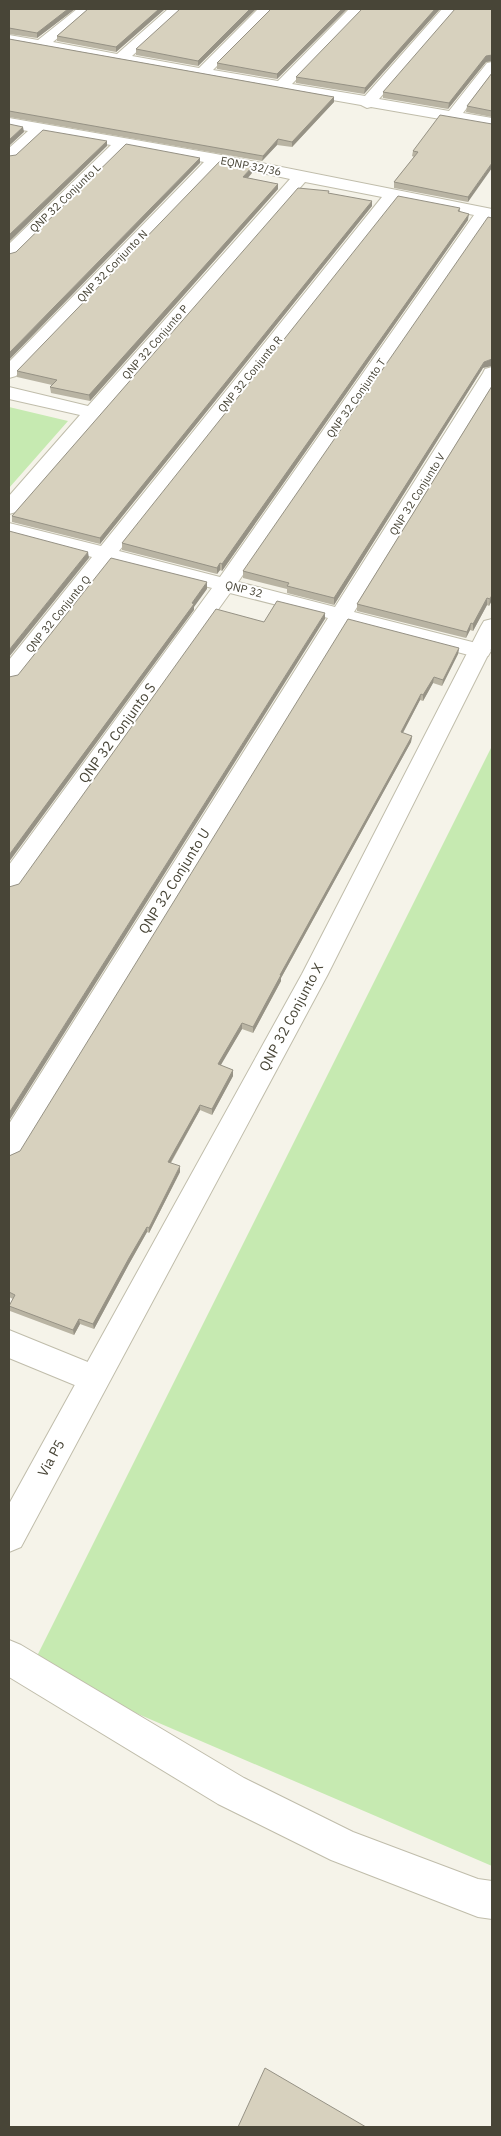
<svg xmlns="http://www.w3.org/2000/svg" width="501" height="2136" font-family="'IBM Plex Sans',sans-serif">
  <rect width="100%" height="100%" fill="#f5f3e9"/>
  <path fill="#c6eab1" d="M 9,407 L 68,421 L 9,488 Z
    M 492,746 L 492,1866 L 31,1668 Z"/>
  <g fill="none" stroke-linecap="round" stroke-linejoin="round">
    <g stroke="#c0bdab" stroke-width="2">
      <path id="minor" d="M 77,9 L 92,9 L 53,42 L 117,54 L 168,9 L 183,9 L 132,56 L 199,68 L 258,9 L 273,9 L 213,70 L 278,81 L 349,9 L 364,9 L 292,84 L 365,96 L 442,9 L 456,9 L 379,99 L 449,111 L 487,63 L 492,62 L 492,75 L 463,113 L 492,118 L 492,128 L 371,107 L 367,108 L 361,105 L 9,43 L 9,35 L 38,40 Z
        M 9,118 L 216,154 L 492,209 L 492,219 L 489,218 L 238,582 L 335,607 L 483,373 L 485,369 L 492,367 L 492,388 L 354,612 L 488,646 L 491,651 L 488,656 L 480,658 L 347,623 L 19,1156 L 9,1160 L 9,1124 L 328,618 L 230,593 L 18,889 L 9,892 L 9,865 L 212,588 L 111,562 L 17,680 L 9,682 L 9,660 L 92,557 L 9,535 L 9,523 L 101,546 L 382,197 L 305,182 L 16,512 L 9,514 L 9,496 L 80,415 L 9,399 L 9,387 L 88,406 L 290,179 L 220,164 L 16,376 L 9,378 L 9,362 L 204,162 L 126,148 L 15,257 L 9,258 L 9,244 L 111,145 L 43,134 L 15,159 L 9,161 L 9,148 L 28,131 L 9,128 ZM 397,200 L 474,215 L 220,577 L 119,551 Z
        M 9,1330 L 105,1369 L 110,1379 L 105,1389 L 94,1393 L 9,1358 Z
        M 9,1640 L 21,1645 L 244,1778 L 353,1832 L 478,1879 L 492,1881 L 492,1919 L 478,1917 L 331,1860 L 218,1804 L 9,1677 Z"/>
    </g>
    <g stroke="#c0bdab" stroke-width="2">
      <path id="tertiary" d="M 492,619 L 492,647 L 328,974 L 21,1547 L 9,1552 L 9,1504 L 302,974 L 481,626 L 484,621 Z"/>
    </g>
    <use href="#minor" fill="#fff" fill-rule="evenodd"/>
    <use href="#tertiary" fill="#fff" fill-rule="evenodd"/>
  </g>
  <path fill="#b9b4a3" d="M 9,9 L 75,9 L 37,38 L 9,34 Z
    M 88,9 L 165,9 L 116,52 L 57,41 L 57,36 Z
    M 256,9 L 198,66 L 136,55 L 136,49 Z
    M 347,9 L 277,79 L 217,69 L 217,63 Z
    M 440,9 L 364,94 L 296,83 L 296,77 Z
    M 492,9 L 492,61 L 486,62 L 448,109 L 383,98 L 383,92 Z
    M 9,39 L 334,97 L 334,102 L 292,147 L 277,145 L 262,161 L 9,117 Z
    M 492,73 L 492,117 L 466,112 L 467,106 Z
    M 492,124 L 468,202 L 394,188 L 394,182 L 414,157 L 412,156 L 413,151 Z
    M 252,173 L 248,178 L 278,184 L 278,189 L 90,401 L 51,393 L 50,387 L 52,385 L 17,377 L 17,371 Z
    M 329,193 L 372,206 L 100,544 L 12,522 L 12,516 Z
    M 460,208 L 460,212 L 468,220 L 222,571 L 220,570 L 217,574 L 122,550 L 122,543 Z
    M 483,368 L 334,605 L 287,593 L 287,589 L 243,578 L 243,571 Z
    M 492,386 L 492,600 L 489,606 L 487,605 L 473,631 L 470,630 L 466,638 L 357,611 L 357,604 Z
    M 459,648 L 458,654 L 442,686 L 433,683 L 423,701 L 420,700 L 403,733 L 412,736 L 411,742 L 281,978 L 281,981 L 253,1033 L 242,1029 L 220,1065 L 233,1070 L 233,1076 L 212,1115 L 200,1110 L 171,1163 L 180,1172 L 149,1233 L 147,1232 L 129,1264 L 94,1329 L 80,1324 L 74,1335 L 10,1311 L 9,1306 L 13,1299 L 9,1297 L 9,1156 L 20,1151 Z"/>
  <path fill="#969285" d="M 68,9 L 75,9 L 37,38 L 37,33 Z
    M 159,9 L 165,9 L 116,52 L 116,47 Z
    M 250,9 L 256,9 L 198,66 L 198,61 Z
    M 342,9 L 347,9 L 277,79 L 277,74 Z
    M 435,9 L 440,9 L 364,94 L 365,88 Z
    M 492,55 L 492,61 L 486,62 L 448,109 L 449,103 L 486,56 Z
    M 334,97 L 334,102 L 292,147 L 292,142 Z
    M 23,127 L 24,132 L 9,146 L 9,140 Z
    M 278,139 L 277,145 L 262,161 L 263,156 Z
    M 107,141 L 107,146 L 9,242 L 9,235 Z
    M 200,158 L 200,163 L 9,360 L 9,353 Z
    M 492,163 L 492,168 L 468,202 L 468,197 Z
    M 252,167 L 252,173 L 243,183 L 243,177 Z
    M 278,184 L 278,189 L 90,401 L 89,395 Z
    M 372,201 L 372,206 L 100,544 L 100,538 Z
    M 469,214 L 468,220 L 222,571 L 222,564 Z
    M 492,359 L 492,366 L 483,368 L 334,605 L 334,598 L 484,362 Z
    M 88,552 L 89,558 L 9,657 L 9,650 Z
    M 220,563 L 220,570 L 217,574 L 217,568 Z
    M 207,582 L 207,589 L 194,607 L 194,610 L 9,862 L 9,855 Z
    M 492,595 L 492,600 L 489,606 L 490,599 Z
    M 487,598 L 487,605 L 473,631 L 473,624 Z
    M 325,613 L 325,619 L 9,1121 L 9,1113 Z
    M 471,623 L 470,630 L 466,638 L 467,632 Z
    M 459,648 L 458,654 L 442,686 L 443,680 Z
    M 434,677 L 433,683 L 423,701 L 423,695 Z
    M 421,694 L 420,700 L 400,738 L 401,732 Z
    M 412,736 L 411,742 L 281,978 L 281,981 L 253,1033 L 253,1027 L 280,975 Z
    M 242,1023 L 242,1029 L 218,1070 L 218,1064 Z
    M 233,1070 L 233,1076 L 212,1115 L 212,1109 Z
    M 200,1105 L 200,1110 L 168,1167 L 168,1162 Z
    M 180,1166 L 180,1172 L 149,1233 L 149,1228 Z
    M 147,1227 L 147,1232 L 129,1264 L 94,1329 L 93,1324 L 129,1258 Z
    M 79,1319 L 80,1324 L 74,1335 L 73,1330 Z"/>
  <path fill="#d7d1be" stroke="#969285" d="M 9,9 L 68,9 L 37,33 L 9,28 Z
    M 88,9 L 159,9 L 116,47 L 57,36 Z
    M 180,9 L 250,9 L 198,61 L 136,49 Z
    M 271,9 L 342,9 L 277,74 L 217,63 Z
    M 362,9 L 435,9 L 365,88 L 296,77 Z
    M 455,9 L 492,9 L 492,55 L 486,56 L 449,103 L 383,92 Z
    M 9,39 L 334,97 L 292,142 L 278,139 L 263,156 L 9,111 Z
    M 492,73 L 492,111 L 467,106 Z
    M 440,115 L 492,124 L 492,163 L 468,197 L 394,182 L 418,152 L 413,151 Z
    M 9,124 L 23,127 L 9,140 Z
    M 43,130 L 107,141 L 9,235 L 9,156 L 16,155 Z
    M 126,144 L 200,158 L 9,353 L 9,254 L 16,252 Z
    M 221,160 L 252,167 L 243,177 L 278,184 L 89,395 L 50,387 L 57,380 L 17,371 Z
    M 298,188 L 329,191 L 328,193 L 372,201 L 100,538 L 12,516 Z
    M 398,196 L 460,208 L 458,211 L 469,214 L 222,564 L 220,563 L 217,568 L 122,543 Z
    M 488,217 L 492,218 L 492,359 L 484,362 L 334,598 L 287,586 L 289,583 L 243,571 Z
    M 492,386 L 492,595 L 490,599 L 487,598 L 473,624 L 471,623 L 467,632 L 357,604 Z
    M 9,531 L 88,552 L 9,650 Z
    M 111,558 L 207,582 L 192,603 L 194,604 L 9,855 L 9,677 L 18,675 Z
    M 277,601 L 325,613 L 9,1113 L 9,887 L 19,884 L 216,609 L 264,622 Z
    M 348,619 L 459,648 L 443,680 L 434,677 L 423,695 L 421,694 L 401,732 L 412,736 L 280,975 L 281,975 L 253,1027 L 242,1023 L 218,1064 L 233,1070 L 212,1109 L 200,1105 L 168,1162 L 180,1166 L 149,1228 L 147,1227 L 129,1258 L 93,1324 L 79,1319 L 73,1330 L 9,1306 L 15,1295 L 9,1292 L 9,1156 L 20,1151 Z
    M 265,2068 L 366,2127 L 238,2127 Z"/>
  <g text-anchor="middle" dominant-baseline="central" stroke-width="4" stroke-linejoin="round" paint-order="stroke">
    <g font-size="11" fill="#484537" stroke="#fff">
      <text transform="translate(251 166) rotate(11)">EQNP 32/36</text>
      <text transform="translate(65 198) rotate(-44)">QNP 32 Conjunto L</text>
      <text transform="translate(112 266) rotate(-46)">QNP 32 Conjunto N</text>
      <text transform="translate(155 342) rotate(-49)">QNP 32 Conjunto P</text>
      <text transform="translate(250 374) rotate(-51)">QNP 32 Conjunto R</text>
      <text transform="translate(356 398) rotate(-55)">QNP 32 Conjunto T</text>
      <text transform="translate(417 494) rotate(-58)">QNP 32 Conjunto V</text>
      <text transform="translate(244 589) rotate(14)">QNP 32</text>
      <text transform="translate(58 614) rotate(-51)">QNP 32 Conjunto Q</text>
    </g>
    <g font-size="14" fill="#484537" stroke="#fff">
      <text transform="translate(117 733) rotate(-54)">QNP 32 Conjunto S</text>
      <text transform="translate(174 881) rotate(-58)">QNP 32 Conjunto U</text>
      <text transform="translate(291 1017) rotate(-62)">QNP 32 Conjunto X</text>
      <text transform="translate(51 1458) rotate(-61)">Via P5</text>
    </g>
  </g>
  <rect width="501" height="2136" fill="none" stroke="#484537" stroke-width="20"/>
</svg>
